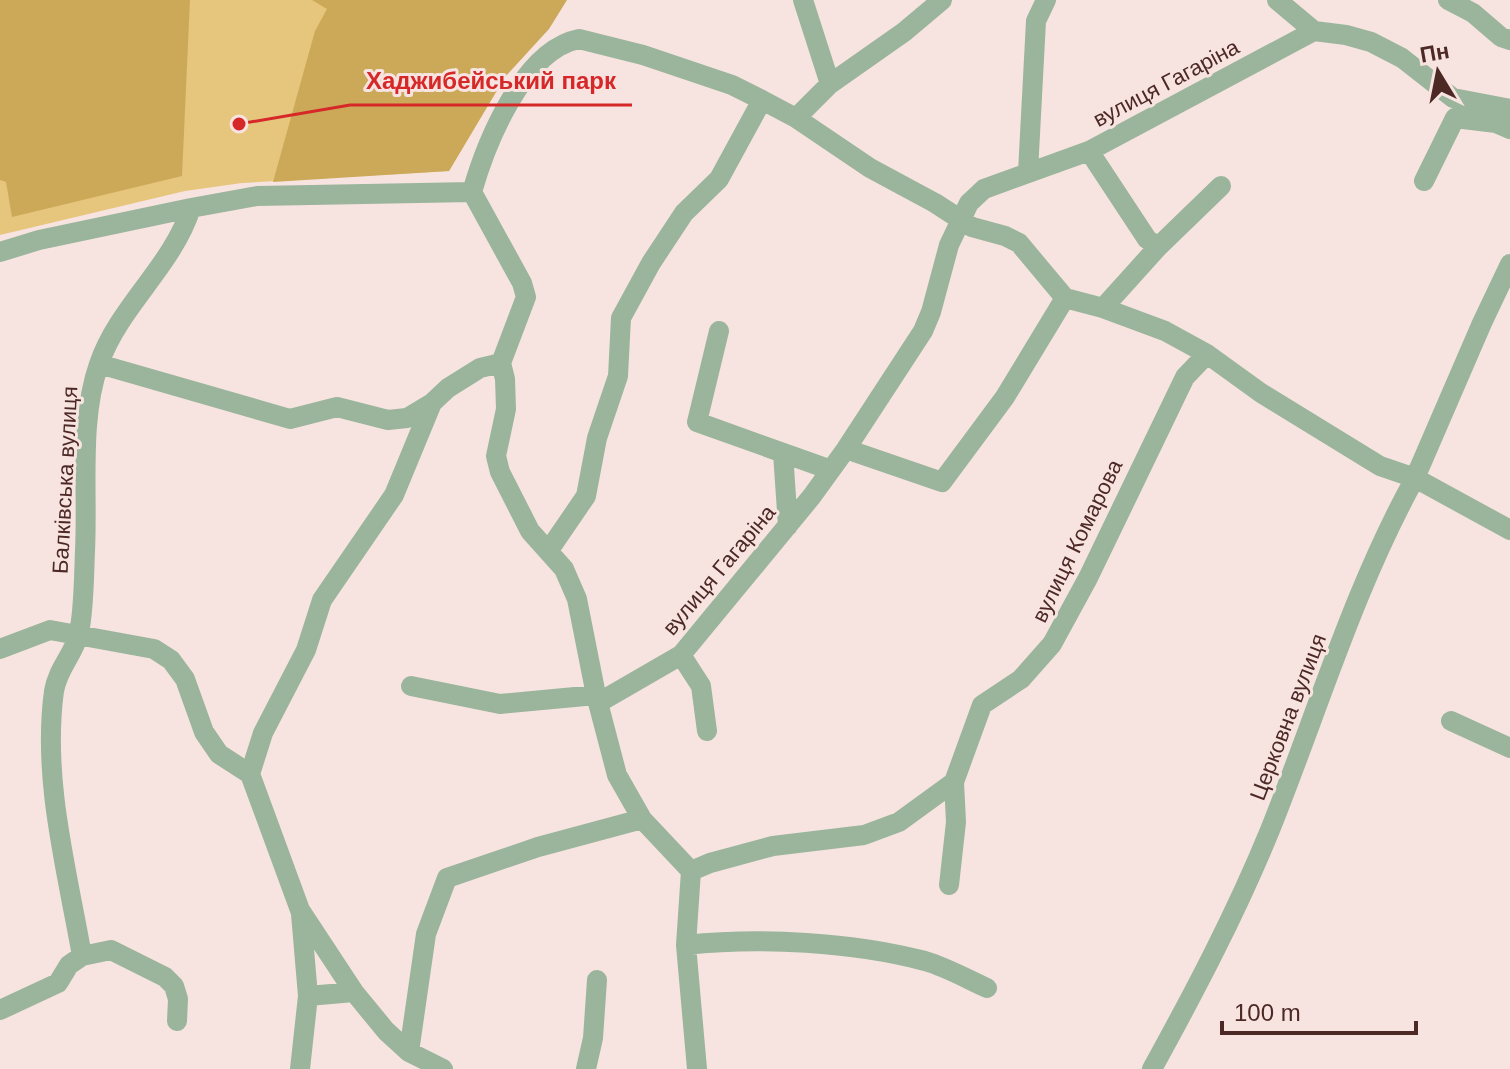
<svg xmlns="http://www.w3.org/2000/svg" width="1510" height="1069" font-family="Arial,sans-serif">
  <rect width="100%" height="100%" fill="#f7e4e1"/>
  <path fill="#e6c57c" d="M 0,0 L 556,0 L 505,77 L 449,171 L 242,183 L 185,191 L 0,235 Z"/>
  <path fill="#cca958" d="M 0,0 L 190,0 L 182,176 L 12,217 L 6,182 L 0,180 Z
    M 312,0 L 567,0 L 549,29 L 505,77 L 449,171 L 273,182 L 315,31 L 327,9 Z"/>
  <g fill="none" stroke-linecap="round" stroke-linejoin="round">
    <path stroke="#9ab59b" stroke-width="20" d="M 803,0 L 830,84
      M 1277,0 L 1314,31 L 1346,35 L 1371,42 L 1402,58 L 1453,98 L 1510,109
      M 1448,0 L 1473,13 L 1501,37 L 1510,40
      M 796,118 L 830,84 L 904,32 L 942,0
      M 1089,151 L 1147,239 L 1158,247
      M 1028,172 L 1036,21 L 1046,0
      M 1424,181 L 1455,118 L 1496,123 L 1510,129
      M 0,252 L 39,240 L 191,208
      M 1103,308 L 1165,331 L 1207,354 L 1261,393 L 1380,466 L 1415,478 L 1482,323 L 1510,264
      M 719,331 L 697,422 L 831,470
      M 99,364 L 290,419 L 337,407 L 388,420 L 407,418 L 432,403
      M 846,449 L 942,482 L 1005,397 L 1065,298
      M 783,453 L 788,526
      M 549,550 L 586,496 L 597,438 L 618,376 L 621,318 L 651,263 L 684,213 L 719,179 L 762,100
      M 0,649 L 50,630 L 154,649 L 171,660 L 185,679 L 204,732 L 219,754 L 250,774 L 300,910 L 354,992 L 386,1031 L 409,1052 L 443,1069
      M 681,655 L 701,686 L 707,731
      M 411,686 L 500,704 L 596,695
      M 598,703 L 681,655 L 812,496 L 846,449 L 923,331 L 931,312 L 949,245 L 969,203 L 984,189 L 1089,151 L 1314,31
      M 1451,721 L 1510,748
      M 250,774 L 263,733 L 306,650 L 322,600 L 394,495 L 432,403 L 448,388 L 480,368 L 501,363
      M 691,871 L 710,863 L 773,846 L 864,835 L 899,822 L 954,782 L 982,705 L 1021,679 L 1052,644 L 1088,578 L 1185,377 L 1207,354
      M 949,885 L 956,822 L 954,782
      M 686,945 C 761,937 852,942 925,961 C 946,967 967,979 987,988
      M 82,956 L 111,950 L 165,977 L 174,986 L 178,999 L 177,1021
      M 308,996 L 354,992
      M 0,1010 L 58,983 L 69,965 L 82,956 C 67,870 42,779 54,691 C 58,668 73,655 78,636 C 84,617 84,572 85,551 C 88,491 79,420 99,364 C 119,306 172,267 191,208 L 257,196 L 472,192
      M 409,1052 L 426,934 L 447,878 L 538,847 L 642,819
      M 300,1069 L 308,996 L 301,914
      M 586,1069 L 593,1038 L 597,980
      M 697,1069 L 686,945 L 691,871 L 642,819 L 617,775 L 596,695 L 577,599 L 564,569 L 530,531 L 500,472 L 496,456 L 506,409 L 505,379 L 501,363 L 526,297 L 522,283 L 472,192 C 486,143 523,50 579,39 L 643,55 L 732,85 L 762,100 L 796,118 L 870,168 L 935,203 L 972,227 L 1005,236 L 1019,243 L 1065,298 L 1103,308 L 1158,247 L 1221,186
      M 1152,1069 C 1195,991 1236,913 1270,830 C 1317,713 1354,588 1415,478 L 1510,530"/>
  </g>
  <g text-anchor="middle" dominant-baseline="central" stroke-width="6" stroke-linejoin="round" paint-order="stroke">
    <g font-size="22" fill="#4d2926" stroke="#f7e4e1">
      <text transform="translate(1166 83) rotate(-28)">вулиця Гагаріна</text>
      <text transform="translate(65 480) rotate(-87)">Балківська вулиця</text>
      <text transform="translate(1077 541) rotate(-64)">вулиця Комарова</text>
      <text transform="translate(719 570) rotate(-50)">вулиця Гагаріна</text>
      <text transform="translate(1288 717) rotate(-69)">Церковна вулиця</text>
    </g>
  </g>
  <path fill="none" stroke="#d62828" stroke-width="3" d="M239 124L350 105H632"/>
  <circle fill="#d62828" stroke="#f7e4e1" stroke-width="3" cx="239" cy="124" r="8"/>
  <g font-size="24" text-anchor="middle" font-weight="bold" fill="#d62828" stroke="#f7e4e1" stroke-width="6" stroke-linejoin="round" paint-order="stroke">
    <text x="491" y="89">Хаджибейський парк</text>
  </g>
  <g transform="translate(1438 72) rotate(350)" stroke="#f7e4e1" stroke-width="6" paint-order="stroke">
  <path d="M0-6L14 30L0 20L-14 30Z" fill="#4d2926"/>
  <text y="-12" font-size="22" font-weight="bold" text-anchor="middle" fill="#4d2926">Пн</text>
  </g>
  <path d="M1222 1021v12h194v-12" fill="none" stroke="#4d2926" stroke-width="4"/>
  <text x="1234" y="1021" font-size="24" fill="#4d2926" stroke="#f7e4e1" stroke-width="6" paint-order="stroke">100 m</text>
</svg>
